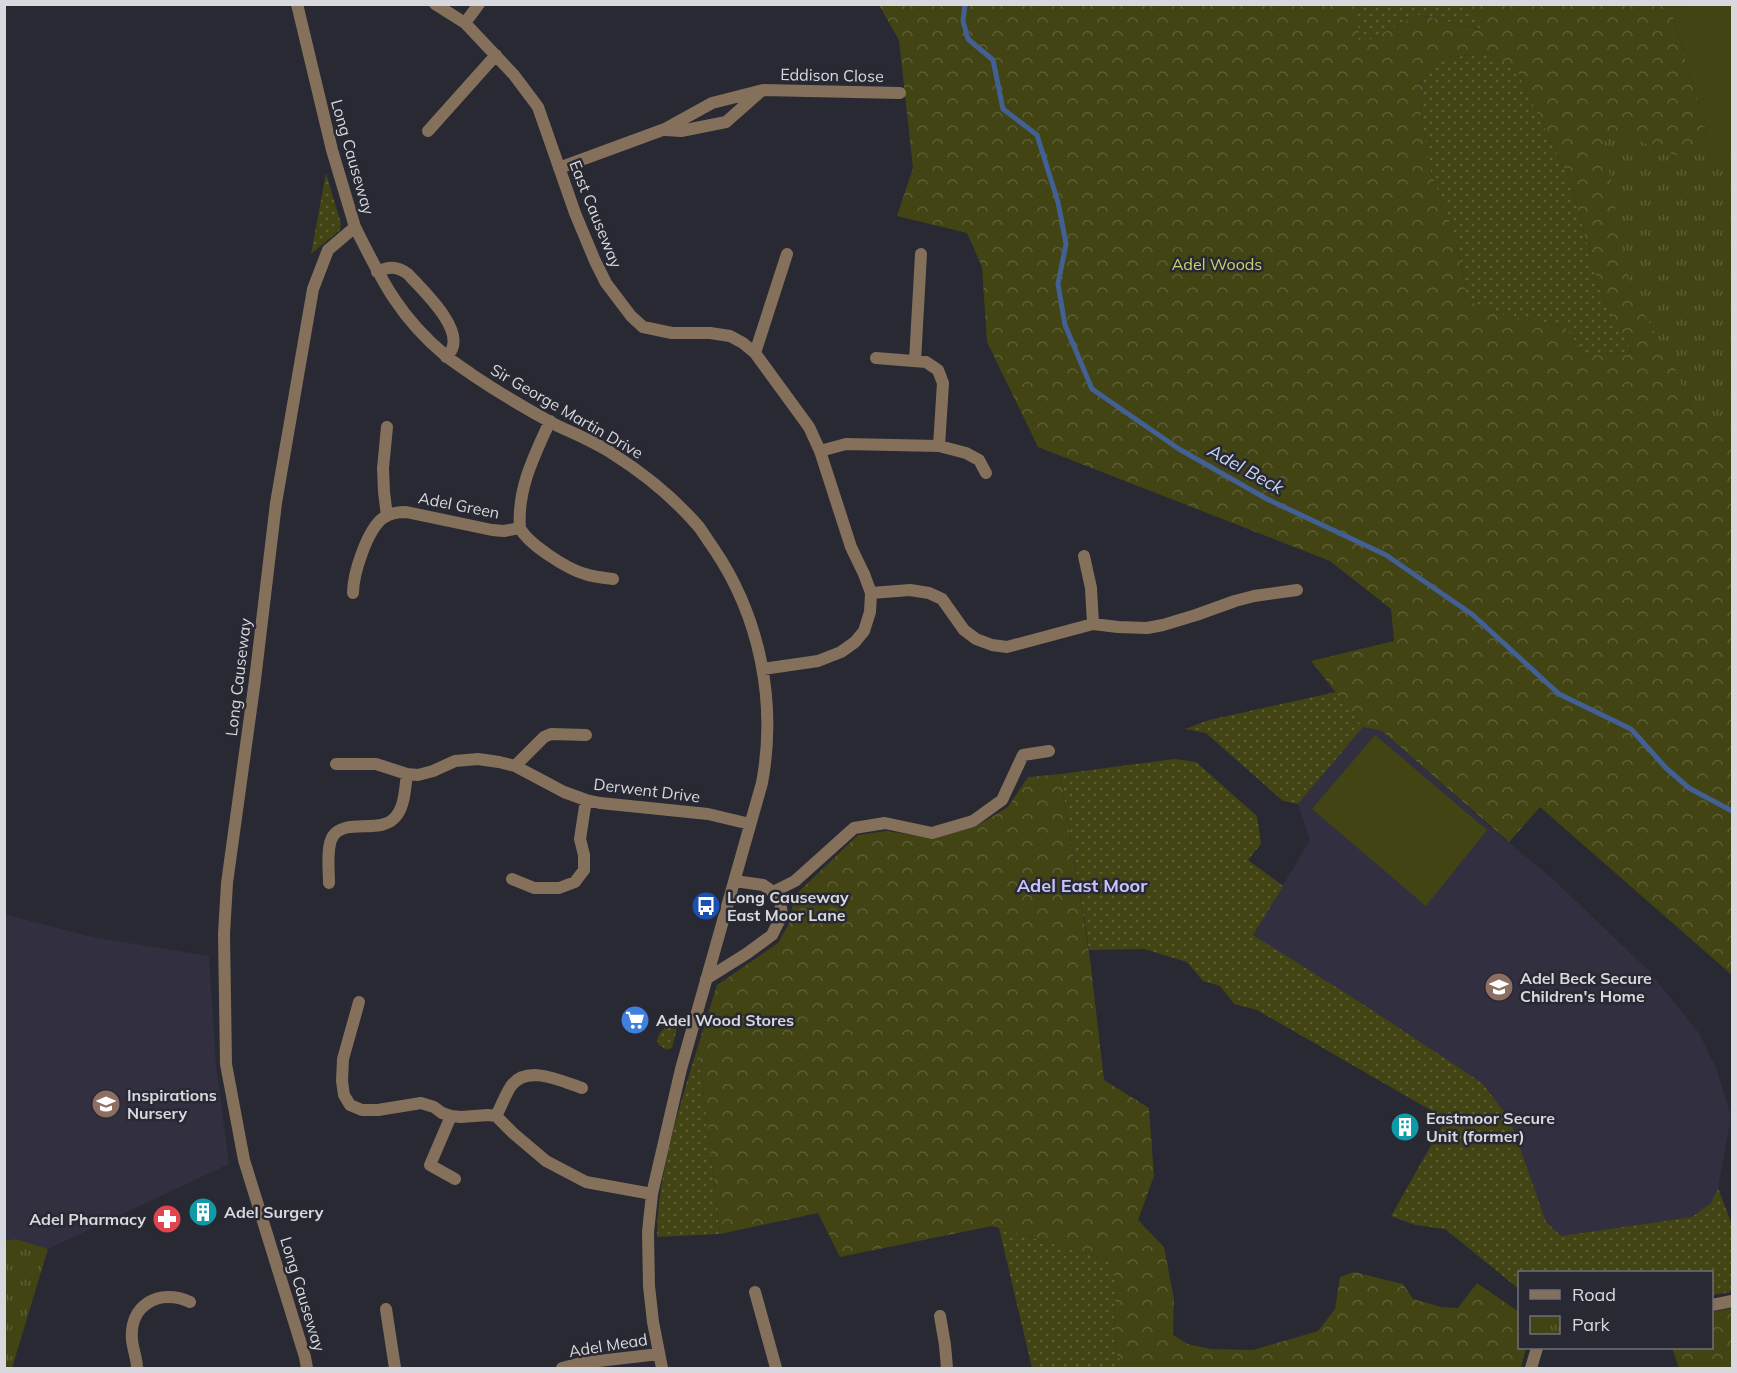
<svg xmlns="http://www.w3.org/2000/svg" width="1737" height="1373" font-family="Mulish,sans-serif">
  <defs>
    <pattern id="grass-dots" width="8" height="8" patternUnits="userSpaceOnUse" patternTransform="scale(1.5)"><rect width="8" height="8" fill="#434414"/><path d="M2 2h.1M6 6h.1" fill="none" stroke="#5d5e36" stroke-width="1.8" stroke-linecap="round"/></pattern>
    <pattern id="forest-crowns" width="20" height="18" patternUnits="userSpaceOnUse" patternTransform="scale(1.5)"><rect width="20" height="18" fill="#434414"/><path d="M2 6a3 3 0 1 1 6 0M12 15a3 3 0 1 1 6 0" fill="none" stroke="#5d5e36"/></pattern>
    <pattern id="park-tufts" width="24" height="20" patternUnits="userSpaceOnUse" patternTransform="scale(1.5)"><rect width="24" height="20" fill="#434414"/><path d="M3 7l-1-3M5 7V3M7 7l1-3M15 17l-1-3M17 17v-4M19 17l1-3" fill="none" stroke="#5d5e36"/></pattern>
  </defs>
  <rect width="100%" height="100%" fill="#282932"/>
  <path fill="#322f40" d="M 1363,727 L 1382,731 L 1494,830 L 1554,880 L 1648,970 L 1699,1033 L 1717,1070 L 1731,1117 L 1718,1188 L 1711,1203 L 1692,1217 L 1561,1236 L 1546,1222 L 1536,1198 L 1482,1083 L 1363,1004 L 1252,935 L 1297,862 L 1310,839 L 1298,804 Z
    M 4,914 L 92,937 L 209,956 L 216,1065 L 229,1164 L 48,1249 L 16,1239 L 5,1241 Z"/>
  <path fill="url(#grass-dots)" d="M 1358,5 L 1468,5 L 1482,29 L 1418,15 L 1358,46 Z
    M 1487,53 L 1517,71 L 1570,180 L 1599,288 L 1632,351 L 1586,356 L 1564,326 L 1499,314 L 1467,300 L 1462,268 L 1453,231 L 1431,173 L 1421,116 L 1423,77 L 1438,59 Z
    M 326,173 L 341,224 L 340,230 L 311,254 Z
    M 1336,692 L 1363,727 L 1298,804 L 1283,801 L 1206,733 L 1185,729 L 1209,720 Z
    M 1174,759 L 1196,762 L 1257,816 L 1261,844 L 1248,860 L 1283,886 L 1253,935 L 1363,1004 L 1482,1083 L 1510,1120 L 1546,1222 L 1561,1236 L 1692,1217 L 1711,1203 L 1718,1188 L 1732,1225 L 1732,1292 L 1712,1295 L 1712,1272 L 1520,1272 L 1519,1289 L 1445,1229 L 1415,1225 L 1391,1216 L 1446,1119 L 1257,1010 L 1234,1004 L 1220,986 L 1203,981 L 1187,962 L 1144,949 L 1089,950 L 1060,774 Z
    M 674,1022 L 678,1024 L 672,1048 L 667,1050 L 658,1044 C 655,1034 666,1026 674,1022 Z
    M 698,1046 L 720,1234 L 657,1237 C 658,1171 679,1109 698,1046 Z
    M 999,1228 L 1108,1260 L 1117,1283 L 1114,1313 L 1116,1353 L 1125,1368 L 1032,1368 Z"/>
  <path fill="url(#forest-crowns)" fill-rule="evenodd" d="M 879,5 L 1358,5 L 1359,45 L 1418,15 L 1481,29 L 1468,5 L 1670,5 L 1707,138 L 1677,156 L 1621,134 L 1629,286 L 1676,370 L 1689,406 L 1732,448 L 1732,975 L 1540,807 L 1509,842 L 1382,731 L 1363,727 L 1311,661 L 1394,641 L 1391,609 L 1330,561 L 1038,447 L 987,342 L 982,267 L 967,233 L 897,216 L 913,168 L 899,40 ZM 1487,53 L 1517,71 L 1570,180 L 1599,288 L 1632,351 L 1586,356 L 1564,326 L 1499,314 L 1467,300 L 1462,268 L 1453,231 L 1431,173 L 1421,116 L 1423,77 L 1438,59 Z
    M 1060,774 L 1090,959 L 1104,1080 L 1149,1108 L 1154,1176 L 1138,1220 L 1164,1247 L 1174,1299 L 1173,1335 L 1188,1344 L 1211,1349 L 1253,1350 L 1318,1331 L 1335,1309 L 1340,1277 L 1354,1272 L 1403,1284 L 1413,1299 L 1441,1307 L 1458,1308 L 1477,1283 L 1519,1312 L 1520,1348 L 1526,1348 L 1521,1368 L 1125,1368 L 1116,1353 L 1114,1313 L 1117,1283 L 1108,1260 L 992,1226 L 840,1257 L 818,1213 L 720,1234 L 698,1046 L 717,985 L 778,943 L 791,920 L 793,897 L 858,835 L 886,831 L 932,838 L 975,827 L 1008,807 L 1028,777 Z
    M 1732,1308 L 1732,1368 L 1679,1368 L 1672,1348 L 1712,1348 L 1712,1312 Z"/>
  <path fill="url(#park-tufts)" d="M 1670,5 L 1732,5 L 1732,448 L 1689,406 L 1676,370 L 1629,286 L 1604,141 L 1621,134 L 1677,156 L 1707,138 Z
    M 16,1239 L 48,1249 L 12,1368 L 5,1368 L 5,1241 Z"/>
  <path fill="#434414" d="M 1685,5 L 1732,5 L 1732,150 L 1715,156 L 1671,9 Z
    M 1375,735 L 1487,830 L 1426,906 L 1312,809 Z"/>
  <g fill="none" stroke-linecap="round" stroke-linejoin="round">
    <path stroke="#426094" stroke-width="5" d="M 965,4 L 963,21 L 968,39 L 993,60 L 1003,109 L 1037,135 L 1058,202 L 1066,244 L 1058,284 L 1065,325 L 1092,389 L 1179,449 L 1267,499 L 1386,555 L 1473,615 L 1559,694 L 1631,729 L 1666,768 L 1689,788 L 1732,811"/>
    <path stroke="#85715b" stroke-width="12" d="M 297,4 L 332,150 L 355,227 L 328,250 L 313,289 L 276,503 L 255,680 L 227,883 L 224,934 L 226,1064 L 244,1160 L 305,1357 L 307,1368
      M 435,4 L 465,23 L 514,75 L 538,107 L 575,213 L 595,261 L 606,283 L 631,316 L 643,327 L 672,333 L 710,333 L 730,336 L 743,343 L 755,353 L 809,427 L 820,451 L 851,547 L 864,574 L 871,593 L 870,612 L 864,631 L 855,642 L 841,652 L 818,661 L 763,669
      M 465,23 L 479,4
      M 666,130 L 681,131 L 726,122 L 760,92
      M 428,131 L 496,55
      M 559,168 L 665,129 L 712,103 L 763,90 L 900,93
      M 355,227 C 381,279 399,317 445,355 C 454,363 465,369 474,376 C 501,394 528,410 556,425 C 575,434 595,442 613,454 C 643,473 675,499 699,527 C 704,534 709,542 714,549 C 760,617 777,702 762,783 L 681,1069 L 652,1194 L 648,1232 L 649,1286 L 653,1322 L 662,1368
      M 377,272 C 389,266 397,266 408,274 C 422,290 462,326 452,349 C 452,350 447,356 446,357
      M 755,353 L 787,254
      M 915,361 L 921,254
      M 387,427 L 383,468 L 384,492 L 387,516
      M 939,446 L 966,453 L 979,460 L 986,473
      M 820,451 L 846,444 L 939,446 L 943,383 L 938,370 L 926,362 L 876,358
      M 520,528 C 528,544 567,569 585,574 C 594,577 604,578 613,579
      M 1084,556 L 1091,588 L 1093,624
      M 353,593 C 353,574 367,530 383,518 C 390,513 397,512 406,512 L 492,530 L 504,531 L 520,528 C 517,489 534,456 550,421
      M 871,593 L 910,590 L 929,593 L 942,599 L 964,630 L 976,639 L 992,645 L 1007,647 L 1093,624 L 1118,627 L 1147,628 L 1163,625 L 1196,615 L 1235,601 L 1254,596 L 1297,590
      M 336,764 L 376,764 L 407,774
      M 515,766 L 544,737 L 551,734 L 586,735
      M 512,879 L 534,888 L 559,888 L 575,882 L 584,870 L 584,855 L 580,839 L 586,800
      M 329,883 C 329,871 326,846 333,836 C 346,817 383,836 397,815 C 405,804 405,787 407,774 L 418,775 L 433,771 L 455,761 L 478,759 L 499,762 L 515,766 L 564,792 L 586,800 L 600,803 L 708,814 L 750,824
      M 773,892 L 795,881 L 854,828 L 885,823 L 932,833 L 973,821 L 1002,800 L 1023,755 L 1049,751
      M 706,979 L 746,954 L 772,935 L 782,915 L 780,901 L 773,892 L 763,885 L 735,881
      M 359,1002 L 343,1059 L 342,1081 L 344,1095 L 350,1105 L 362,1110 L 378,1110 L 421,1103 L 434,1107 L 442,1113 L 451,1116 L 461,1117 L 488,1115 L 496,1116 L 513,1133 L 546,1161 L 586,1182 L 652,1194
      M 451,1116 L 430,1165 L 455,1179
      M 496,1116 C 501,1107 505,1095 511,1086 C 527,1064 561,1081 582,1088
      M 755,1292 L 776,1368
      M 1712,1305 L 1732,1301
      M 386,1309 L 395,1368
      M 940,1316 L 945,1345 L 947,1368
      M 137,1368 C 137,1359 133,1350 132,1340 C 129,1305 159,1288 190,1302
      M 562,1368 L 581,1363 L 659,1354
      M 1531,1368 L 1537,1348"/>
  </g>
  <defs>
    <g id="bus-disc" transform="scale(1.5)"><circle r="9.5" fill="#1a4fb4" stroke="#282932"/><path d="M-5-6H5V4H4V6H2V4H-2V6H-4V4H-5ZM-3.5-4V0h7V-4ZM-3.5 1.2v1.5H-2V1.2ZM2 1.2v1.5H3.5V1.2Z" fill="#fff"/></g>
    <g id="school-disc" transform="scale(1.5)"><circle r="9.5" fill="#8d6e63" stroke="#282932"/><path d="M0-5L7-2L0 1L-7-2ZM-4 1L0 2.5L4 1V4Q0 6-4 4Z" fill="#fff"/></g>
    <g id="supermarket-disc" transform="scale(1.5)"><circle r="9.5" fill="#3f7fe0" stroke="#282932"/><path d="M-6-5.5h2.5l.6 2H6L4.5 2H-2.5L-4.4-4H-6ZM-1.5 3.2a1.3 1.3 0 1 0 .1 0ZM3 3.2a1.3 1.3 0 1 0 .1 0Z" fill="#fff"/></g>
    <g id="building-disc" transform="scale(1.5)"><circle r="9.5" fill="#0f9aa8" stroke="#282932"/><path d="M-4-6H4V6H1V3H-1V6H-4ZM-2.5-4.3h1.7v1.8h-1.7ZM.8-4.3h1.7v1.8H.8ZM-2.5-1h1.7V.8h-1.7ZM.8-1h1.7V.8H.8Z" fill="#fff"/></g>
    <g id="pharmacy-disc" transform="scale(1.5)"><circle r="9.5" fill="#e0444e" stroke="#282932"/><path d="M-2-6h4v4h4v4h-4v4h-4v-4h-4v-4h4Z" fill="#fff"/></g>
  </defs>
  <g fill-rule="evenodd">
    <use href="#bus-disc" x="706" y="906"/>
    <use href="#school-disc" x="1499" y="987"/>
    <use href="#supermarket-disc" x="635" y="1020"/>
    <use href="#school-disc" x="106" y="1104"/>
    <use href="#building-disc" x="1405" y="1127"/>
    <use href="#building-disc" x="203" y="1212"/>
    <use href="#pharmacy-disc" x="167" y="1219"/>
  </g>
  <g text-anchor="middle" dominant-baseline="central" stroke-width="5" stroke-linejoin="round" paint-order="stroke">
    <g font-size="16" fill="#d8d8df" stroke="#282932">
      <text transform="translate(832 75) rotate(1)">Eddison Close</text>
      <text transform="translate(353 157) rotate(74)">Long Causeway</text>
      <text transform="translate(596 214) rotate(68)">East Causeway</text>
      <text transform="translate(567 411) rotate(30)">Sir George Martin Drive</text>
      <text transform="translate(459 505) rotate(11)">Adel Green</text>
      <text transform="translate(238 677) rotate(-83)">Long Causeway</text>
      <text transform="translate(647 790) rotate(7)">Derwent Drive</text>
      <text transform="translate(303 1294) rotate(73)">Long Causeway</text>
      <text transform="translate(608 1345) rotate(-9)">Adel Mead</text>
    </g>
    <g font-size="16" fill="#ced271" stroke="#282932">
      <text x="1217" y="264">Adel Woods</text>
    </g>
    <g font-size="16" font-weight="bold" fill="#d8d8df" stroke="#282932" text-anchor="start">
      <text x="727" y="897">Long Causeway<tspan x="727" dy="18">East Moor Lane</tspan></text>
      <text x="1520" y="978">Adel Beck Secure<tspan x="1520" dy="18">Children's Home</tspan></text>
      <text x="656" y="1020">Adel Wood Stores</text>
      <text x="127" y="1095">Inspirations<tspan x="127" dy="18">Nursery</tspan></text>
      <text x="1426" y="1118">Eastmoor Secure<tspan x="1426" dy="18">Unit (former)</tspan></text>
      <text x="224" y="1212">Adel Surgery</text>
      <text x="146" y="1219" text-anchor="end">Adel Pharmacy</text>
    </g>
    <g font-size="18" font-style="italic" fill="#c4d7f7" stroke="#282932">
      <text transform="translate(1246 469) rotate(29)">Adel Beck</text>
    </g>
    <g font-size="18" font-weight="bold" fill="#c7c4fd" stroke="#282932">
      <text x="1082" y="885">Adel East Moor</text>
    </g>
  </g>
  <rect width="1737" height="1373" fill="none" stroke="#d8d8df" stroke-width="12"/>
  <rect x="1518" y="1271" width="195" height="78" fill="#282932" stroke="#6e6f77" stroke-width="1.5"/>
  <rect x="1530" y="1290" width="30" height="9" fill="#85715b" stroke="#6e6f77" stroke-width="1.5"/>
  <text x="1572" y="1301" font-size="18" fill="#d8d8df">Road</text>
  <rect x="1530" y="1316" width="30" height="18" fill="url(#park-tufts)" stroke="#6e6f77" stroke-width="1.5"/>
  <text x="1572" y="1331" font-size="18" fill="#d8d8df">Park</text>
</svg>
